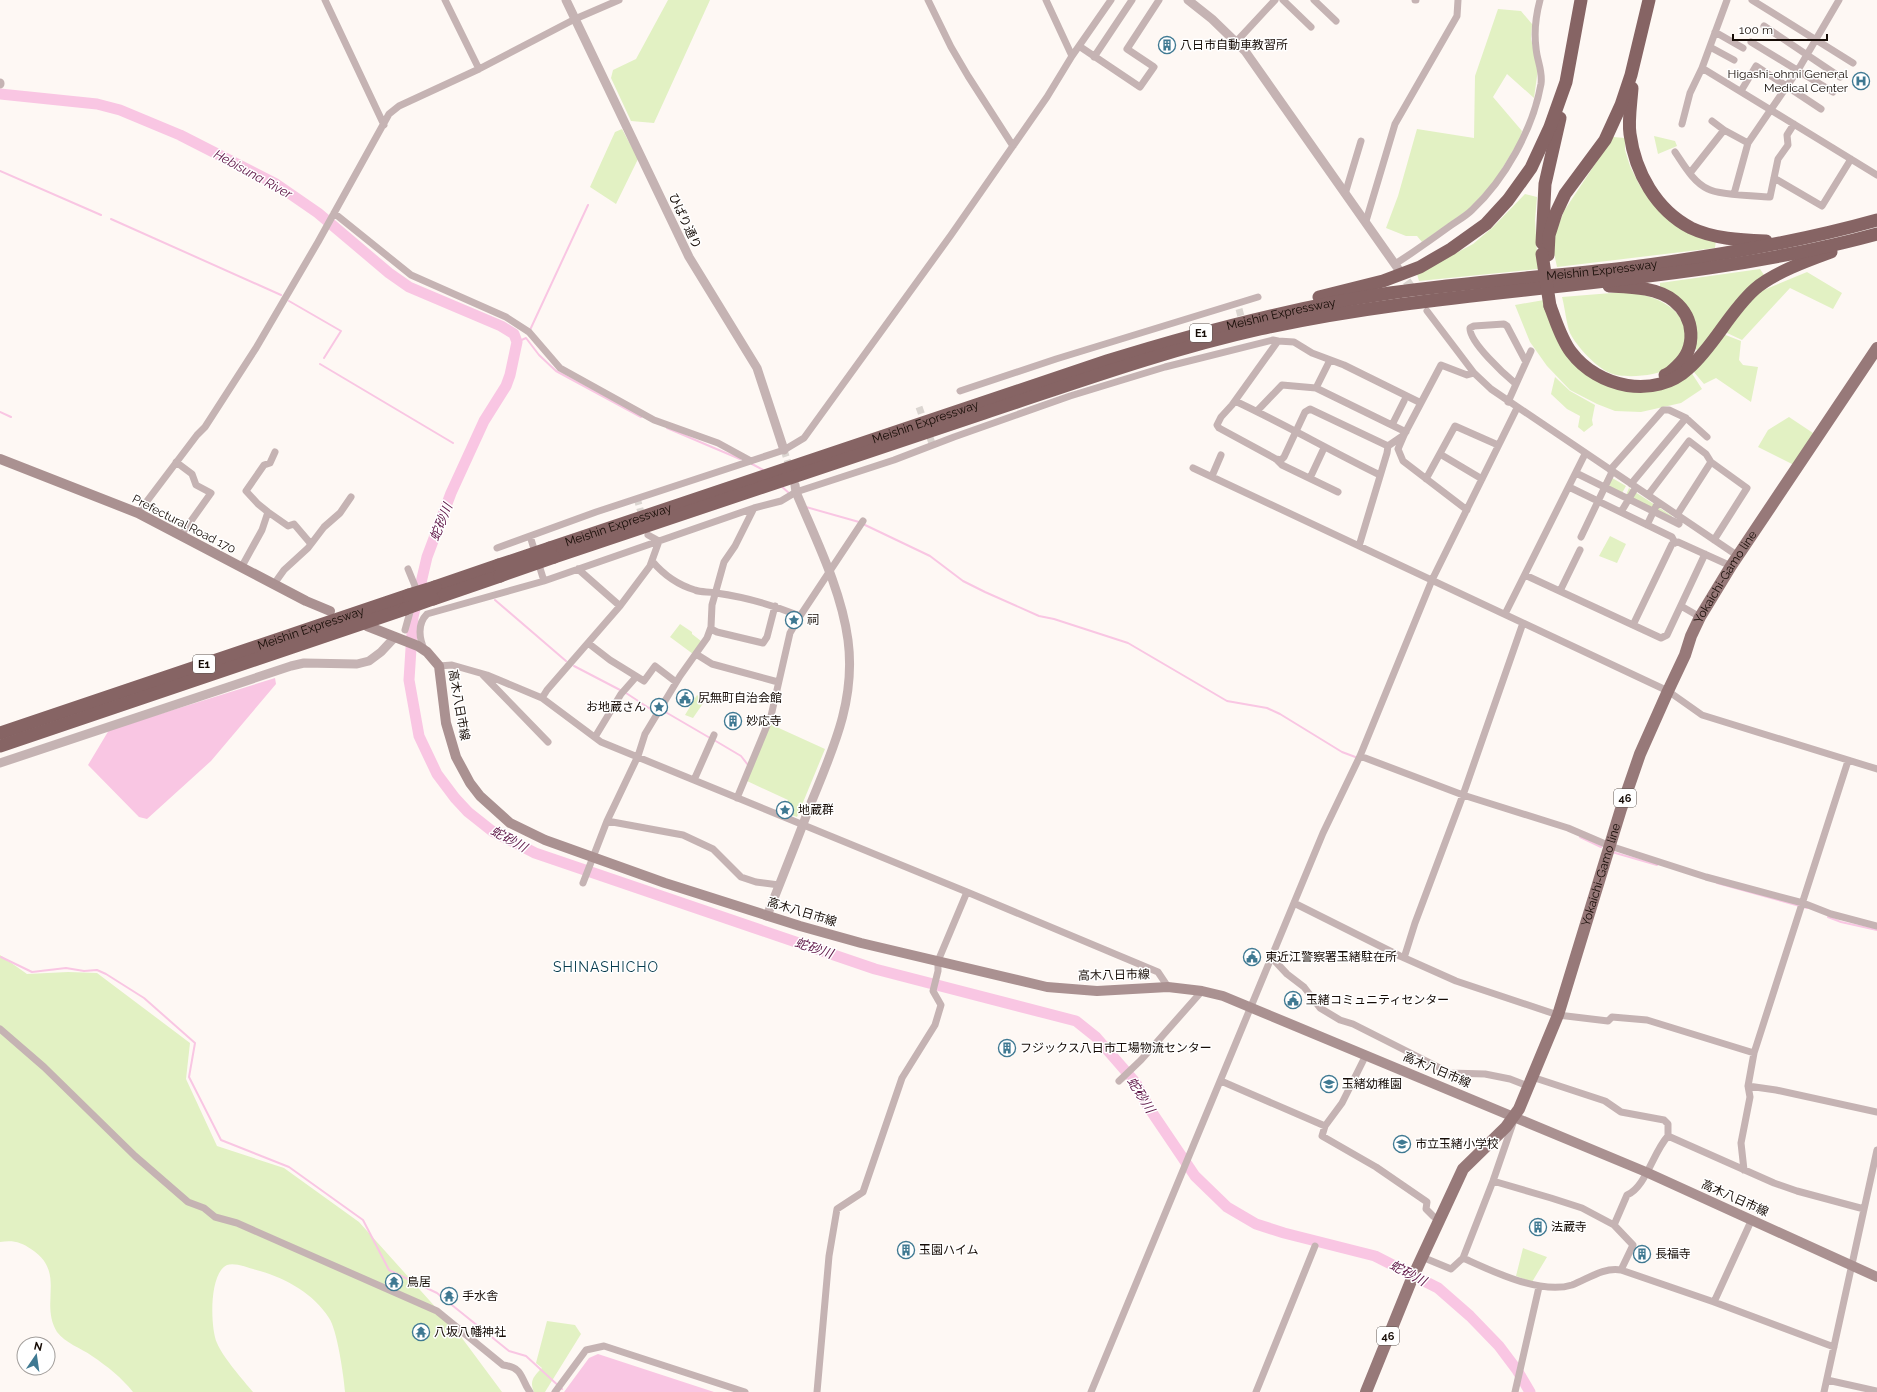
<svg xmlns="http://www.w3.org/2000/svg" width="1877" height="1392" font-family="Raleway,'Noto Sans JP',sans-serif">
  <rect width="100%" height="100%" fill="#fef8f4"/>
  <path fill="#e2f1c3" d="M 668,0 L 710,0 L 654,123 L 631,121 L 611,78 L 613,70 L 636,59 Z
    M 1498,9 L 1521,11 L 1532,24 L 1531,39 L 1538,69 L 1534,98 L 1507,74 L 1493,97 L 1522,131 L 1520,139 L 1494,182 L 1469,209 L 1422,242 L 1417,236 L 1406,236 L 1386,228 L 1398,196 L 1417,129 L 1474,138 L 1475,76 Z
    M 622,129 L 638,159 L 616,204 L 590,187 L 615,132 Z
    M 1654,136 L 1675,141 L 1677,146 L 1658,154 Z
    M 1613,137 L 1625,138 L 1625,150 L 1630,166 L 1639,184 L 1650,200 L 1716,240 L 1715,248 L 1557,267 L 1554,253 L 1555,234 L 1564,211 Z
    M 1525,194 L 1537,197 L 1535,220 L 1538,269 L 1419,281 L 1417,274 L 1473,244 L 1493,227 Z
    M 1760,269 L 1764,275 L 1700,351 L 1695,349 L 1697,337 L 1695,324 L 1660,289 L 1660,283 Z
    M 1807,272 L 1842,293 L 1833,309 L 1790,288 L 1742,340 L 1725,332 L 1759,292 Z
    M 1624,292 C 1654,293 1696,312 1684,348 C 1682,354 1675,364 1670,368 C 1657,376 1624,379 1610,373 C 1596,367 1577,347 1570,333 C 1566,322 1565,308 1562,297 Z
    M 1544,300 L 1566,349 L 1620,388 L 1691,372 L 1702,389 L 1681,403 L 1641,412 L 1615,411 L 1597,404 L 1570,390 L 1547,366 L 1530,342 L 1515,305 Z
    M 1723,334 L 1741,341 L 1739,360 L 1743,365 L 1758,367 L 1751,402 L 1716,378 L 1704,384 L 1693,371 Z
    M 1555,377 L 1570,391 L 1595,405 L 1592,420 L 1593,425 L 1584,432 L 1578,427 L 1580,416 L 1567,409 L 1551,394 Z
    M 1789,417 L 1816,435 L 1796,466 L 1758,447 L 1768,430 Z
    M 1607,475 L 1626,486 L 1622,493 L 1603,483 Z
    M 1629,488 L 1672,516 L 1672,518 L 1626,495 Z
    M 1610,536 L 1626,544 L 1617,563 L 1599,556 Z
    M 680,624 L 692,632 L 692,634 L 701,641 L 693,654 L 670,637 Z
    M 697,695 L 704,702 L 693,718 L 685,715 Z
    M 770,724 L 825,749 L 797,817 L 782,812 L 788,800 L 747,781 Z
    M 0,955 L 27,974 L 68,972 L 97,973 L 190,1043 L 186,1079 L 217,1146 L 284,1168 L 359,1222 L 456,1330 L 502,1392 L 345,1392 C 344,1377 337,1329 329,1318 C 314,1294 287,1279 260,1271 C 251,1269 236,1262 227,1265 C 209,1273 210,1327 217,1343 C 222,1356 243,1380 253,1392 L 133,1392 C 122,1378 107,1366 92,1356 C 81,1348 65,1343 57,1332 C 39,1303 67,1272 31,1249 C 21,1242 13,1240 0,1242 Z
    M 1523,1248 L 1547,1257 L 1532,1282 L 1516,1276 Z
    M 547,1321 L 575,1325 L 581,1334 L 545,1392 L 534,1392 C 529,1381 534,1376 542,1368 L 536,1363 Z"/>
  <path fill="#f9c6e3" d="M 275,678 L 276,684 L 211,761 L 147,819 L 139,817 L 88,765 L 109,730 Z
    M 598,1354 L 714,1392 L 564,1392 L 589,1358 Z"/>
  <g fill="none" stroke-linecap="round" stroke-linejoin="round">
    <path stroke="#f9c6e3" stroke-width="2" d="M 0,171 L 101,215
      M 111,219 L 281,295
      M 289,301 L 341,331 L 324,358
      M 530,330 L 588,205
      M 517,342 L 526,338 L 539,355 L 556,371 L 641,417
      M 320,364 L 453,443
      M 0,412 L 11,417
      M 667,428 L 740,459
      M 752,464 L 765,471
      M 780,485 L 790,494
      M 806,507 L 859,522
      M 863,524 L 930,556 L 963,581 L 985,592 L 1039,616 L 1054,619 L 1128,643 L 1227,701 L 1267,708 L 1280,714 L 1342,752 L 1358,758
      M 495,600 L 566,661
      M 574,666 L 622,691
      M 626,693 L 652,710 L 658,708
      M 662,710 L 710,738
      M 714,740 L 741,756 L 748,765
      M 1580,837 L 1601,847
      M 1612,852 L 1657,865
      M 1717,883 L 1807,908
      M 1828,917 L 1841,922 L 1877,930
      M 1,957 L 32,972 L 66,968 L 84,971 L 97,970 L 106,974 L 144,998 L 195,1043 L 189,1077 L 221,1140 L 289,1167 L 363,1220 L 389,1270 L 437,1293 L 509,1351 L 526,1356 L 562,1389"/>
    <path stroke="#f9c6e3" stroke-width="11" d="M 0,94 L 97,104 L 120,110 L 180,135 L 276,184 L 318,213 L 389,273 L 409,287 L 501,326 L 514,334 L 517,342 L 510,375 L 506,386 L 484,421 L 451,493 L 427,557 L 413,617 L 409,680 L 419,736 L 437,774 L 455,798 L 468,812 L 492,831 L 535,853 L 875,969 L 1076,1021 L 1096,1037 L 1136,1083 L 1149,1108 L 1195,1176 L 1227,1207 L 1256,1224 L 1284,1233 L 1375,1256 L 1438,1288 L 1470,1316 L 1499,1346 L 1517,1370 L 1530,1392"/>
    <path stroke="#dbd5d0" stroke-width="7" stroke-dasharray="7 3.5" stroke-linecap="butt" d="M 1239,309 L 1247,339
      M 919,407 L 933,446
      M 784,450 L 790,469
      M 637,498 L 643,520"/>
    <path stroke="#dbd5d0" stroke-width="9" stroke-dasharray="9 4.5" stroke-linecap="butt" d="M 1399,270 L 1415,293"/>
    <path stroke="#c5b3b3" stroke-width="7" d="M 325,0 L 384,125
      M 445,0 L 479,69
      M 928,0 L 951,47 L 968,76 L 1013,146
      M 1046,0 L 1072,56
      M 1283,0 L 1311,27
      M 1314,0 L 1336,21
      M 1415,0 L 1416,0
      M 1727,0 L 1702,68 L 1877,175
      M 1752,0 L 1853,63
      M 1764,26 L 1840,77
      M 1715,32 L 1743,48
      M 1236,42 L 1275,0
      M 1751,42 L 1833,92
      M 1079,46 L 1140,87 L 1154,67 L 1127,49 L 1159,0
      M 1710,47 L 1734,60
      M 1094,57 L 1132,0
      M 1741,91 L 1756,66 L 1821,109
      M 1712,121 L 1724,130 L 1748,143
      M 1682,124 L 1690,93 L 1702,68
      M 1675,152 C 1684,165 1693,182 1708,189 C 1718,195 1756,196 1770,197 L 1778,159 L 1788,145 L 1787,135 L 1794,124
      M 1690,173 L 1724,130
      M 1774,178 L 1822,206 L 1851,159
      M 1345,194 L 1361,141
      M 1734,194 L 1748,143 L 1798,70 L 1839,0
      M 334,213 L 411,275 L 506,317 L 529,332 L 560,368 L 654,420 L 718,443 L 751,461
      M 1366,221 L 1395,124 L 1457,16 L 1458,0
      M 1395,264 C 1414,252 1432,239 1450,226 C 1457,221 1466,216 1472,210 C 1505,179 1533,129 1541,84 C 1543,71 1537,61 1536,48 C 1534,33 1536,15 1540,0
      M 1427,311 L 1474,373 L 1491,389 L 1738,556
      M 1516,384 C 1505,375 1469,342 1470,328 L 1474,326 L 1504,324 L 1507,326 L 1526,362
      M 1316,388 L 1330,360
      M 960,391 L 1056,359 L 1258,297
      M 1235,401 C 1284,424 1331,451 1380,475
      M 1508,402 L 1531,351
      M 1257,411 L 1282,385 L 1316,388 L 1406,432
      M 1686,418 L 1707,437
      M 1392,425 L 1404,401
      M 1404,435 L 1398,449 L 1403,461 L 1467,510
      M 1440,454 L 1482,479
      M 1276,459 L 1281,460 L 1284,457 L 1305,412 L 1310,409 L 1388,446 L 1404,435 L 1441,365 L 1467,375 L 1474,373
      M 176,462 L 192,474 L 196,485 L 211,493 L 181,535
      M 1193,468 L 1668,691 L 1702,715 L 1877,769
      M 1610,470 L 1663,410 L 1669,410 L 1686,418 L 1631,484
      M 1576,473 L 1679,524
      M 1212,476 L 1221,455
      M 1310,478 L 1324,448
      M 1426,479 L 1455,426 L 1498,445
      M 1569,487 L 1672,537 L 1675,543
      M 1338,492 L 1282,465 L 1276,459 L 1219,428 L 1217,425 L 1221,417 L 1232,405 L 1278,341 L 1294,342 L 1312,353 L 1344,365 L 1421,403
      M 1648,495 L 1689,441 L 1706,454 L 1711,462
      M 268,512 L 288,526 L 294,524 L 311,544
      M 1621,512 L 1636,487
      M 138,513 L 197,435 L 205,427 L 256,348 L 318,242 L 389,114 L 399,106 L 479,69 L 575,19 L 619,0
      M 1677,515 L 1711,462 L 1747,488 L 1714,540
      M 1647,525 L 1658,502
      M 530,536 L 544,581
      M 1581,537 L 1612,472
      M 1359,546 L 1387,453 L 1388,446
      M 497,548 L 596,512 L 784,450 L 804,438 L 951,235 L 1047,97 L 1072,56 L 1111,0
      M 652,561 C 663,574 678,585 695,590 C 701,593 709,591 716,593 C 745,597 773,605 800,616
      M 241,568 L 262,530 L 268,512 L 258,504 L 246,491 L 264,465 L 270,463 L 275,452
      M 408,569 L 415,586 L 414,595
      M 578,569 L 620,606
      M 1525,575 L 1661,638 L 1667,635 L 1705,554
      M 274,584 L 284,570 L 308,548 L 324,527 L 340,513 L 351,497
      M 1560,591 L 1580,550
      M 1681,606 L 1700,617
      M 1505,614 L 1585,454
      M 1633,625 L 1672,544 L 1678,542 L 1731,566
      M 711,629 L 717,632 L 763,643 L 767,637 L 775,606
      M 405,630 L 412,605
      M 588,643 L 610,660 L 644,681 L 655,666 L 676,682
      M 425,651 C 419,639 417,624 427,614 L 544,581 L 754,508
      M 696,654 L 712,664 L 778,682
      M 439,666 L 452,665 L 487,675 L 542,698 L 601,742 L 967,892 L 1158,972 L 1168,987
      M 483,675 L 548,742
      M 542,698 L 547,690 L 620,606 L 650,566 L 659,541 L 648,535
      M 595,737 L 621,694 L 636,677
      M 1360,756 L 1463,795 L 1568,828 L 1610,846 L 1706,877 L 1803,903 L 1831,914 L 1877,926
      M 694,780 L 714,735
      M 737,798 L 771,716 L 790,633 L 800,616 L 863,521
      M 607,821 L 683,835 L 713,849 L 741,877 L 756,882 L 779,885
      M 583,883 L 607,821 L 638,756 L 645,734 L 680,676 L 707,638 L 711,627 L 712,605 L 724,562 L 735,546 L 754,508 L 781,501 L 796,492 L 894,460 L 954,437 L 1070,396 L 1165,367 L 1273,340 L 1278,341
      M 1294,903 L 1400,956 L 1456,981 L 1558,1015 L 1608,1021 L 1612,1017 L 1647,1020 L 1754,1053
      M 1272,958 L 1287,974 L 1304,987 L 1320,1008 L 1340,1020 L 1353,1024 L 1450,1073 L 1485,1074 L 1510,1079 L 1528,1086
      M 1404,958 L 1415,923 L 1463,795 L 1523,623
      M 0,1029 L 44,1067 L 135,1156 L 188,1202 L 204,1208 L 215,1217 L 237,1223 L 437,1311 L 503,1365 C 524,1368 520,1378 530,1392
      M 1366,1055 L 1342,1103 L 1325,1126 L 1322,1136 L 1376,1167 L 1427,1202 L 1426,1209 L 1433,1216 L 1438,1220
      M 1532,1077 L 1605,1101 L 1621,1112 L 1664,1120 L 1668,1124 L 1668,1136 C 1653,1152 1646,1187 1627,1195 L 1614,1225
      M 1119,1081 L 1141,1060 L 1202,991
      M 1221,1081 L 1325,1126
      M 1748,1086 L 1776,1090 L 1877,1112
      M 1668,1136 L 1774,1183 L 1797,1191 L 1864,1209
      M 1744,1170 L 1741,1143 L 1750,1097 L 1748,1086 L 1754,1053 L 1848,761
      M 1493,1181 L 1551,1198 L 1582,1208 L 1614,1225 L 1633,1245 L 1621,1270
      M 1422,1257 L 1451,1269 L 1463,1258 L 1493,1181 L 1513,1123
      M 1463,1258 C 1492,1271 1540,1295 1572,1285 C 1588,1279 1603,1267 1621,1270 L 1714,1302 L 1834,1347
      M 1714,1302 L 1752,1219
      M 1827,1380 L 1877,1391
      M 555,1392 L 586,1350 L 604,1346 L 745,1392
      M 817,1392 L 829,1256 L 837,1209 L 863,1192 L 902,1078 L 935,1025 L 941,1005 L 933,991 L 938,971 L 938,961 L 967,892
      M 1091,1392 L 1323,833 L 1360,756 L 1432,580 L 1517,408
      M 1256,1392 L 1315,1246
      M 1515,1392 L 1539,1287
      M 1824,1392 L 1877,1150"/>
    <path stroke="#c5b3b3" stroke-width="9" d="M 566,0 L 689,257 L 757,368 L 784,450
      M 1188,0 L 1212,19 L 1245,51 L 1399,270
      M 0,83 L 0,84
      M 0,763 L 291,666 L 304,663 L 357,664 L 369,661 L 381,652 L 395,637
      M 767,916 C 782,878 797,841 811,803 C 833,749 856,700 848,640 C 841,589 816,540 796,492 L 795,485"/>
    <path stroke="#aa9191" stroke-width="10" d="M 0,459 L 138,513 L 306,601 L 330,611
      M 367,626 L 418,646 L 427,652 L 439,666 L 446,723 L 456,757 L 470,783 L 480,796 L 510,823 L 545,840 L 665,883 L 800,926 L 861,943 L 1047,987 L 1097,991 L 1168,987 L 1202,991 L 1223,996 L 1646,1172 L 1877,1277"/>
    <path stroke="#977979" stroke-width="12" id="s1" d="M 1366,1392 L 1411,1281 L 1463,1169 L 1506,1127 L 1519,1109 L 1558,1015 L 1621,809 L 1640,754 L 1668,691 L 1685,655 L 1691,636 L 1700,617 L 1731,566 L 1877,348"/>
    <g stroke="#866464" stroke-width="13">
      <path d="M 1632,88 C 1631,103 1628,120 1630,134 C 1635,172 1656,210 1691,228 C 1714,239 1741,240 1766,241"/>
      <path d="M 1542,243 L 1545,184 L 1560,118"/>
      <path d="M 1548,255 L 1549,235 L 1556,213 L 1565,194 L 1605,140 L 1621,105 L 1631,75 L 1649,0"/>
      <path d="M 1609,286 C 1630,287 1657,287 1674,301 C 1695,318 1697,348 1677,366 C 1673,370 1669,374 1665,375"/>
      <path d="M 1319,297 L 1383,281 L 1420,267 L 1451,249 L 1486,224 L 1508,200 L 1531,168 L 1550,127 L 1566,82 L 1581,0"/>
      <path d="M 1550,306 C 1556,321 1561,339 1571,352 C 1598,388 1655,400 1689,368 C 1715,345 1729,312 1755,289 C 1773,273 1809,260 1831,252"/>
      <path id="s2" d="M 550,548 L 1107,361 C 1200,332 1293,307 1390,293 C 1468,282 1547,277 1625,268 C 1710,257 1795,243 1877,220"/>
      <path d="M 554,557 C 697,509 840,460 984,413 C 1075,383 1166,350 1260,329 C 1463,284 1675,289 1877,234"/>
      <path d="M 435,587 L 499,565"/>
      <path d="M 433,599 L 500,576"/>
      <path id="s3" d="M 0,733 L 409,595"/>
      <path d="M 0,746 L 405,609"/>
    </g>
    <path stroke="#866464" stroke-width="13" d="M 1542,254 L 1550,306
      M 499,565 L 550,548
      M 500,576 L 554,557
      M 409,595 L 435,587
      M 405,609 L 433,599"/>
  </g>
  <defs>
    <g id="building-ring" transform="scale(0.9)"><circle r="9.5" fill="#fff" stroke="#3f7992" stroke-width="1.5"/><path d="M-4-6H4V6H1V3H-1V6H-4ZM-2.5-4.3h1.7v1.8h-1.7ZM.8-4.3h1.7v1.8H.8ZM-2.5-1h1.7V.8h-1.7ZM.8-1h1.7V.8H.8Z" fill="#3f7992"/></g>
    <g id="hospital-ring" transform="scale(0.9)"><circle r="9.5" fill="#fff" stroke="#3f7992" stroke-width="1.5"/><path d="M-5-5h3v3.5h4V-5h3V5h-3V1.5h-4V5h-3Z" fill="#3f7992"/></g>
    <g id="sight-ring" transform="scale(0.9)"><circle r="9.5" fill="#fff" stroke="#3f7992" stroke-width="1.5"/><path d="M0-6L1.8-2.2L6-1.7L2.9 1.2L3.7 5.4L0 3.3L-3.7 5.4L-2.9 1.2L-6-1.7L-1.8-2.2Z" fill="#3f7992"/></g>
    <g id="civic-ring" transform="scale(0.9)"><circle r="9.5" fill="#fff" stroke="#3f7992" stroke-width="1.5"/><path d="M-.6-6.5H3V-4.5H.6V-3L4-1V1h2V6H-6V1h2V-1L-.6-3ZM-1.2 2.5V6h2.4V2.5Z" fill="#3f7992"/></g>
    <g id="school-ring" transform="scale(0.9)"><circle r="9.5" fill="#fff" stroke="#3f7992" stroke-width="1.5"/><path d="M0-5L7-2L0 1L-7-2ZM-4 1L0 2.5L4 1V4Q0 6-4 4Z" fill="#3f7992"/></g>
    <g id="temple-ring" transform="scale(0.9)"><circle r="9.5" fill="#fff" stroke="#3f7992" stroke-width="1.5"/><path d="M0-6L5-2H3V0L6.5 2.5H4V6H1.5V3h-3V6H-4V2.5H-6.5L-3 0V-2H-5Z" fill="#3f7992"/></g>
  </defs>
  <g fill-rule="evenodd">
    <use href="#building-ring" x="1167" y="45"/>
    <use href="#hospital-ring" x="1861" y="81"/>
    <use href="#sight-ring" x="794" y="620"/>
    <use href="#civic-ring" x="685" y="698"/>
    <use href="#sight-ring" x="659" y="707"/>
    <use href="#building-ring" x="733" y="721"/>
    <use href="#sight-ring" x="785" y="810"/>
    <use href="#civic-ring" x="1252" y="957"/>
    <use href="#civic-ring" x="1293" y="1000"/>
    <use href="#building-ring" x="1007" y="1048"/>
    <use href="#school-ring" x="1329" y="1084"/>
    <use href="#school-ring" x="1402" y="1144"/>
    <use href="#building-ring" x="1538" y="1227"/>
    <use href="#building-ring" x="906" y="1250"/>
    <use href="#building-ring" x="1642" y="1254"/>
    <use href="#temple-ring" x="394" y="1282"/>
    <use href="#temple-ring" x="449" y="1296"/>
    <use href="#temple-ring" x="421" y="1332"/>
  </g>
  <g text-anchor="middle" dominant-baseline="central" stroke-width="3" stroke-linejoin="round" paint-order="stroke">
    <g fill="#fff" stroke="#5c5551" stroke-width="1">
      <rect x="1190" y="324" width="22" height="18" rx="3"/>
      <rect x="193" y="655" width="22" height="18" rx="3"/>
      <rect x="1614" y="789" width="22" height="18" rx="3"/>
      <rect x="1377" y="1327" width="22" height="18" rx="3"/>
    </g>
    <g font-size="11" font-weight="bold" fill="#160c06">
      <text x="1201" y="333">E1</text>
      <text x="204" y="664">E1</text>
      <text x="1625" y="798">46</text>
      <text x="1388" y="1336">46</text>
    </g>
    <g font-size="12" fill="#160c06" stroke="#fff" text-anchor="start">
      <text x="1180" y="45">八日市自動車教習所</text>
      <text x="1848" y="74" text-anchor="end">Higashi-ohmi General<tspan x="1848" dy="14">Medical Center</tspan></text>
      <text x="807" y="620">祠</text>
      <text x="698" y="698">尻無町自治会館</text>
      <text x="646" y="707" text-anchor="end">お地蔵さん</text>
      <text x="746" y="721">妙応寺</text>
      <text x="798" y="810">地蔵群</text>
      <text x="1265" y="957">東近江警察署玉緒駐在所</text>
      <text x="1306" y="1000">玉緒コミュニティセンター</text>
      <text x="1020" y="1048">フジックス八日市工場物流センター</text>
      <text x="1342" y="1084">玉緒幼稚園</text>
      <text x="1415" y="1144">市立玉緒小学校</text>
      <text x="1551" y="1227">法蔵寺</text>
      <text x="919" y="1250">玉園ハイム</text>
      <text x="1655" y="1254">長福寺</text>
      <text x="407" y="1282">鳥居</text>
      <text x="462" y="1296">手水舎</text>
      <text x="434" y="1332">八坂八幡神社</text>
    </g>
    <g font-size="12" fill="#160c06" stroke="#fff">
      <text transform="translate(685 221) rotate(65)">ひばり通り</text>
      <text stroke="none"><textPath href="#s2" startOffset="1092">Meishin Expressway</textPath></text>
      <text stroke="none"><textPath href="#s2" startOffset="768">Meishin Expressway</textPath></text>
      <text stroke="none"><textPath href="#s2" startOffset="396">Meishin Expressway</textPath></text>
      <text transform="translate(184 524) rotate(27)">Prefectural Road 170</text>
      <text stroke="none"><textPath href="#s2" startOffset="72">Meishin Expressway</textPath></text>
      <text stroke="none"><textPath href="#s1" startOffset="898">Yokaichi-Gamo line</textPath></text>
      <text stroke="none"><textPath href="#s3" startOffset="328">Meishin Expressway</textPath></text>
      <text transform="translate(459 705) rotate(80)">高木八日市線</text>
      <text stroke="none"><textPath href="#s1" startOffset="574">Yokaichi-Gamo line</textPath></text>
      <text transform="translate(802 912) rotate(17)">高木八日市線</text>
      <text transform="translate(1114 975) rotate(-1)">高木八日市線</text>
      <text transform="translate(1437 1070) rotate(23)">高木八日市線</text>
      <text transform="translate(1735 1198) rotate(24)">高木八日市線</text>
    </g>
    <g font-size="13" font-style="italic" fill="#601849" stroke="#fff">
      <text transform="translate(253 174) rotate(29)">Hebisuna River</text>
      <text transform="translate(441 522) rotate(-68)">蛇砂川</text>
      <text transform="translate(509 839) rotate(29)">蛇砂川</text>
      <text transform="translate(814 948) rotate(19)">蛇砂川</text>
      <text transform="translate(1141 1095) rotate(58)">蛇砂川</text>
      <text transform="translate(1408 1273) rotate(28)">蛇砂川</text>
    </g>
    <g font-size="14" letter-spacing="1" fill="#04394b" stroke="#fff">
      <text x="606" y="967">SHINASHICHO</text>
    </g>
  </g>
  <g transform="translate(36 1356) rotate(13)"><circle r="19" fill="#ffffff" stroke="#a29e9b"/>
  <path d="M0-3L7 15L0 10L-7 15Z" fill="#3f7992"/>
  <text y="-6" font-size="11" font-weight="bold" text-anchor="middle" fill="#160c06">N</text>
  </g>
  <path d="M1733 34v6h94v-6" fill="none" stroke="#160c06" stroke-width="2"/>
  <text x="1739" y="34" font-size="12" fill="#160c06" stroke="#ffffff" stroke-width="3" paint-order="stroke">100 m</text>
</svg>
